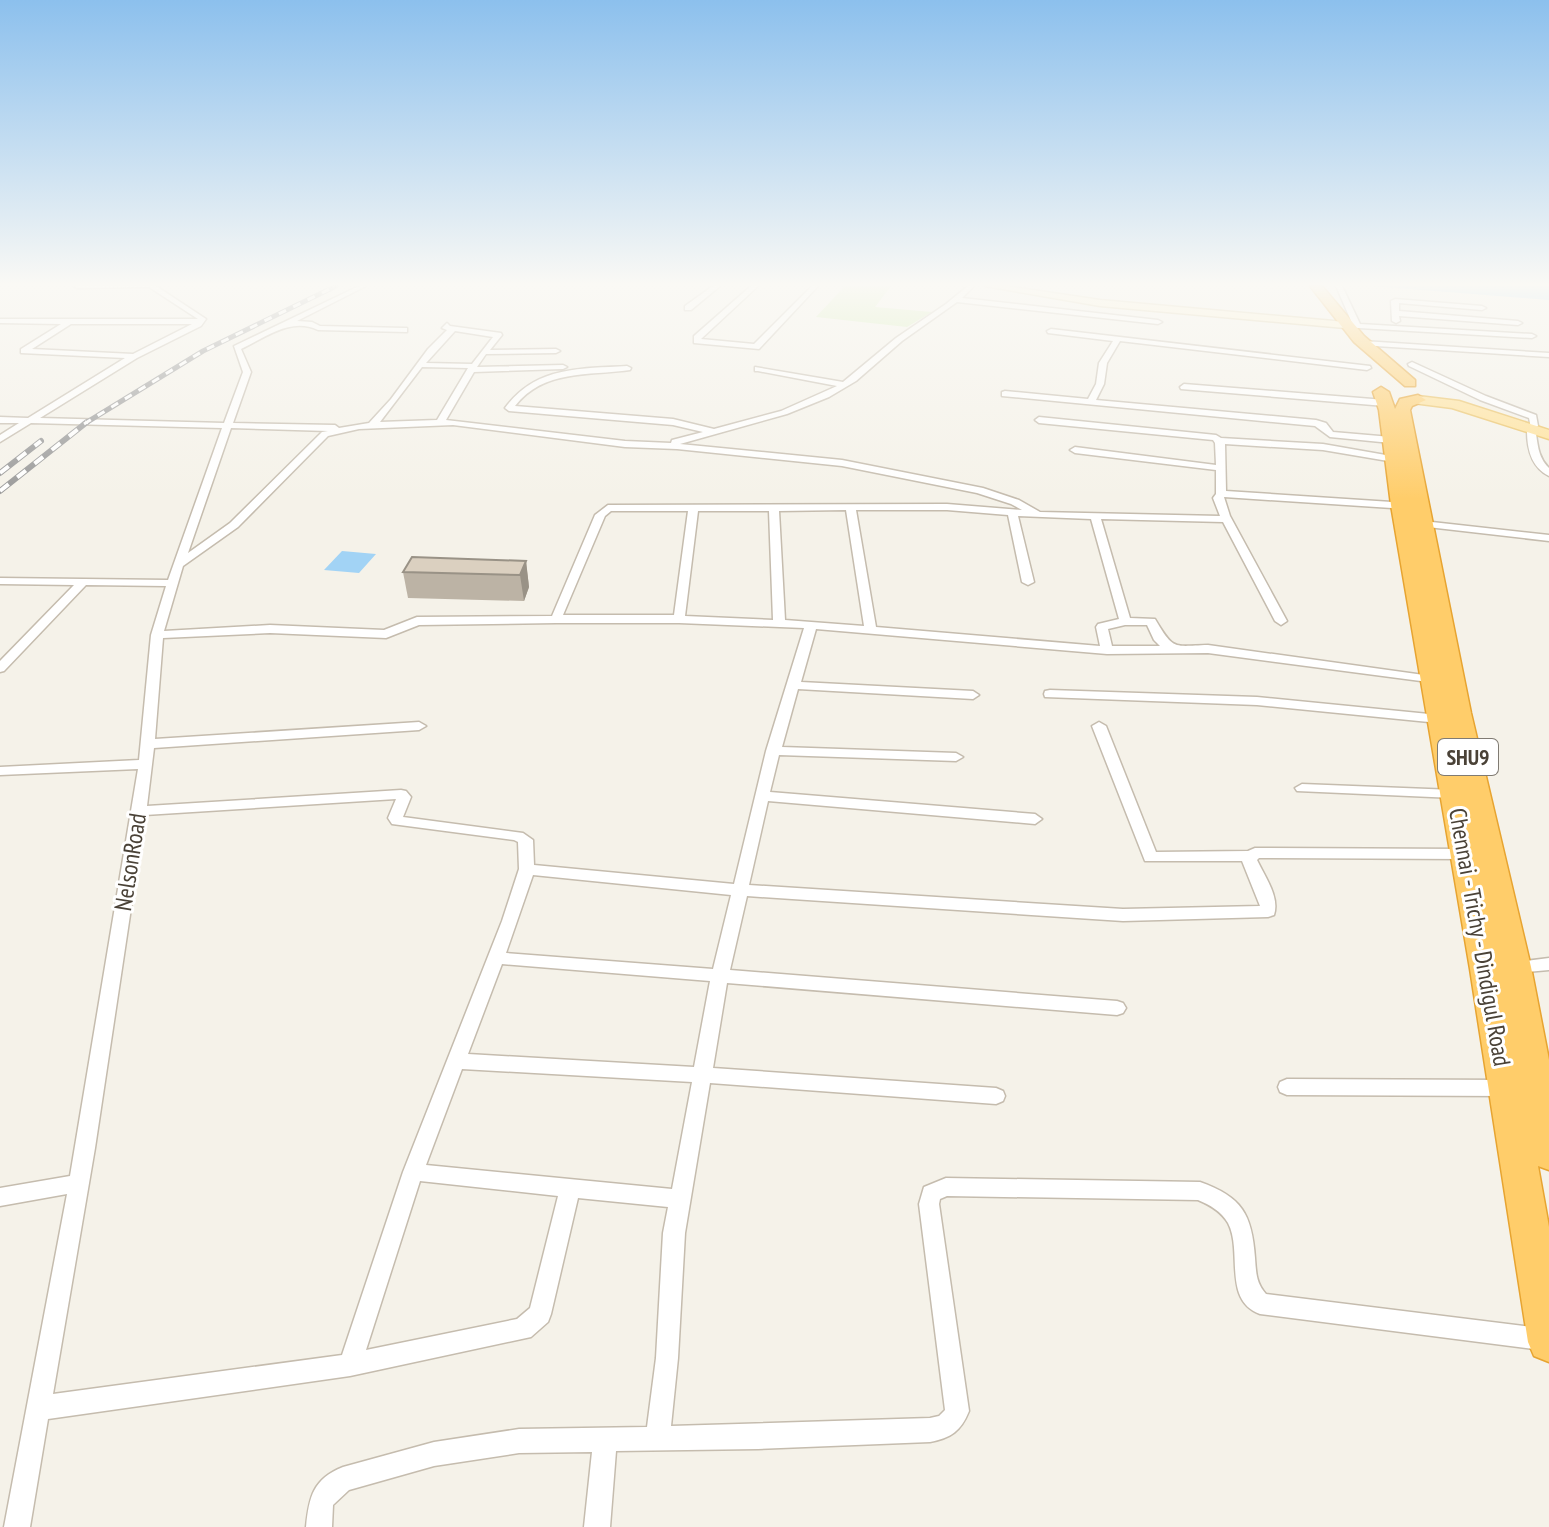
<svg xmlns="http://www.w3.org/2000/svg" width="1549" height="1527" font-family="'PT Sans Narrow',sans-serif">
  <rect width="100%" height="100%" fill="#f5f2e9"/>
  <path fill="#d1ecaf" d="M 845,286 L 891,286 L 875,307 L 932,312 L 907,327 L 816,317 Z"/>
  <path fill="#a2d3f5" d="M 1372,286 L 1549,286 L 1549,300 Z
    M 342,551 L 376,554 L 359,573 L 324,570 Z"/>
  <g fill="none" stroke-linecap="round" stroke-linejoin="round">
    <g stroke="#c5bcae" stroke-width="3">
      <path id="street" d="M 74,286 L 156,286 L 206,319 L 201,326 L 137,358 L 40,418 L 224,423 L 243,372 L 234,346 L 359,286 L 366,286 L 297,321 L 312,322 L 320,326 L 404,328 L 407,328 L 407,332 L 318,330 C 291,317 266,337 241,349 L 251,372 L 233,423 L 335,425 L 339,428 L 369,423 L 391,399 L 428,349 L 447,330 L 442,328 L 447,323 L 450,326 L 501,333 L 502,335 L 490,350 L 556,349 L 560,351 L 556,353 L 486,354 L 477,367 L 563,365 L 567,367 L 563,369 L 474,372 L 446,420 L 625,441 L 671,443 L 672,440 L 703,432 L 673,425 L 509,411 L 505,408 C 536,366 579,369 627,366 L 631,368 L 630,370 C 588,376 544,369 515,406 L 673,419 L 714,429 L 781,411 L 837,386 L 758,371 L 755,371 L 755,367 L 843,382 L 896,338 L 946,304 L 968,286 L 974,286 L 962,298 L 1158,320 L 1162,322 L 1158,324 L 957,302 L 902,341 L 856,381 L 829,397 L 787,414 L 680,444 L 842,460 L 983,488 L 1019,500 L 1040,512 L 1220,516 L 1213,498 L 1216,494 L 1216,470 L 1075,453 L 1070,450 L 1075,447 L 1216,465 L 1215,443 L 1213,440 L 1039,423 L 1035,420 L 1039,417 L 1216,435 L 1221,438 L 1323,444 L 1397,457 L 1397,461 L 1394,462 L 1323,450 L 1225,444 L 1226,491 L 1407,503 L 1412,506 L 1407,509 L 1224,497 L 1230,516 L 1287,621 L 1281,625 L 1275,621 L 1223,522 L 1101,519 L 1130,618 L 1155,619 C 1174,651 1173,646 1208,645 L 1431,676 L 1436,677 L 1437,680 L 1436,683 L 1208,653 L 1107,654 L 816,629 L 801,682 L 973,691 L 979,695 L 973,699 L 798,689 L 782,747 L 956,753 L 963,757 L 956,761 L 779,755 L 770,792 L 1035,814 L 1042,819 L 1035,824 L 768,801 L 749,885 L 1123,909 L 1260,906 L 1242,861 L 1145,861 L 1092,726 L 1099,722 L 1106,726 L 1156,852 L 1248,851 L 1255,848 L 1465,849 L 1470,850 L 1473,854 L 1470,858 L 1465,859 L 1259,858 L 1257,860 C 1265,877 1280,897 1274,915 L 1268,917 L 1123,921 L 747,896 L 730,970 L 1117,1001 L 1123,1003 L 1126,1008 L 1123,1013 L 1117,1015 L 727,983 L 713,1068 L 996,1088 L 1003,1091 L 1005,1096 L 1003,1101 L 996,1104 L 710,1083 L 685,1233 L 678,1358 L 671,1426 L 930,1418 L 939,1416 L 945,1410 L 919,1204 L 924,1187 L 946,1178 L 1200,1182 C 1242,1197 1252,1214 1255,1258 C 1256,1272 1256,1283 1266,1294 L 1549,1329 L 1549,1351 L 1260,1314 C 1222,1300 1243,1251 1228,1223 C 1221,1211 1210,1205 1198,1200 L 947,1196 L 940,1199 L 939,1204 L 969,1411 C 961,1431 951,1438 930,1442 L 758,1449 L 616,1451 L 610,1527 L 584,1527 L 592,1452 L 519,1453 L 434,1466 L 349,1490 L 333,1505 L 332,1527 L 306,1527 C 309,1497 313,1479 343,1467 L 434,1442 L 519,1429 L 647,1427 L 656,1358 L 663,1233 L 668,1207 L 578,1198 L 551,1314 L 548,1322 L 531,1337 L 350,1376 L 48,1419 L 30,1527 L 4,1527 L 67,1194 L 0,1206 L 0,1188 L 70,1176 L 138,769 L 0,775 L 0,767 L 139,760 L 151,635 L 166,586 L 86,585 L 4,671 L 0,672 L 0,661 L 74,585 L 0,584 L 0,578 L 168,580 L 222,428 L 31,423 L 0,442 L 0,435 L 19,423 L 0,423 L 0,417 L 28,418 L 125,358 L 21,353 L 21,349 L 61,324 L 0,323 L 0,319 L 198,319 L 149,287 L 77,288 ZM 71,324 L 192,324 L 133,354 L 32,349 ZM 455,331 L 493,337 L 472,364 L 426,363 ZM 422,367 L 468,368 L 437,420 L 380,422 ZM 453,425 L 625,447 L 677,449 L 842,466 L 977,493 L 1011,504 L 1022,510 L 947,504 L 608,505 L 595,515 L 552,616 L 417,617 L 384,630 L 270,625 L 164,631 L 183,566 L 238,527 L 328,436 L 359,429 ZM 231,428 L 328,431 L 322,432 L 230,523 L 188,553 ZM 846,510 L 864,626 L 785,620 L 779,511 ZM 856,510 L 947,510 L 1008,515 L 1022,582 L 1028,585 L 1034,582 L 1018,516 L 1091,519 L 1119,619 L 1098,624 L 1096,627 L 1100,646 L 876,627 ZM 611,511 L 688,511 L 674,615 L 563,615 L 605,516 ZM 698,511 L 769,511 L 773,620 L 685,616 ZM 556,623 L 679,623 L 804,628 L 766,751 L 734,884 L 534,865 L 533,840 L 523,833 L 403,817 L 411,797 L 406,791 L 401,790 L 147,806 L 154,748 L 419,730 L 426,726 L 419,722 L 155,739 L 163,638 L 270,633 L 386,638 L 419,625 ZM 1125,625 L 1147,625 L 1154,640 L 1160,646 L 1112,646 L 1108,629 ZM 396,799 L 388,818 L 392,824 L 514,840 L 518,842 L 519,869 L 502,921 L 403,1172 L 342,1355 L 53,1394 L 95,1148 L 145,815 ZM 533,875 L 731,895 L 713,969 L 506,953 ZM 502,964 L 710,981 L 694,1067 L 468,1054 ZM 462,1069 L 692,1082 L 672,1189 L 426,1165 ZM 420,1181 L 558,1196 L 530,1308 L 517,1319 L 366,1350 Z
        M 713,286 L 720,286 L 691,310 L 685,310 L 685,306 Z
        M 751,286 L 758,286 L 701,339 L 754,344 L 812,286 L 818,286 L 759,349 L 694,343 L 694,336 Z
        M 1336,286 L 1342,286 L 1360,324 L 1532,334 L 1536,336 L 1532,338 L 1342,327 L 1342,323 L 1352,323 Z
        M 1395,299 L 1482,306 L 1486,308 L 1482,310 L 1399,303 L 1399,311 L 1518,321 L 1522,323 L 1518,325 L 1399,316 L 1400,321 L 1396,323 L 1392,321 L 1391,301 Z
        M 1051,329 L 1370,366 L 1371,368 L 1367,370 L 1120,341 L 1107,363 L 1104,384 L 1096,400 L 1316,420 L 1326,423 L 1333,432 L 1391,437 L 1396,440 L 1391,443 L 1330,437 L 1315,426 L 1002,396 L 1002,392 L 1005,391 L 1088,399 L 1096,384 L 1099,363 L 1113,341 L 1048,333 L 1047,331 Z
        M 1363,341 L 1549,353 L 1549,357 L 1360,345 L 1359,343 Z
        M 1412,362 L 1486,396 L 1536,415 L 1538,426 L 1535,428 C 1538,443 1537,456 1549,468 L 1549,476 C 1531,467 1527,449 1527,430 L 1531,428 L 1529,418 L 1480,400 L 1409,366 L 1408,364 Z
        M 1184,384 L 1385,400 L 1389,403 L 1385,406 L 1181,389 L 1180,387 Z
        M 1423,521 L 1549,535 L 1549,541 L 1419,526 L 1419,522 Z
        M 1050,690 L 1257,697 L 1439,715 L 1446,719 L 1439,723 L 1257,705 L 1045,697 L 1044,694 L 1045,691 Z
        M 1302,784 L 1454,790 L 1461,794 L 1454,798 L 1297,791 L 1295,788 Z
        M 1549,958 L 1549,970 L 1515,973 L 1509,971 L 1506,967 L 1509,963 Z
        M 1287,1079 L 1507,1080 L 1514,1083 L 1516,1088 L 1514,1093 L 1507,1096 L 1287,1095 L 1280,1092 L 1278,1087 L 1280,1082 Z"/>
    </g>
    <g stroke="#d8c696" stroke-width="3">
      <path id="secondary" d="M 985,286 L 1006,286 L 1100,300 L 1345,322 L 1350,325 L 1345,328 L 1100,306 Z"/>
    </g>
    <g stroke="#ebc161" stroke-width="3">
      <path id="primary" d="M 1418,396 L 1459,401 L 1549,430 L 1549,439 L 1452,408 L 1413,403 L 1411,400 Z"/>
    </g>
    <g stroke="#e7a431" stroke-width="3">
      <path id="highway" d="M 1310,286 L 1322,286 L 1364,336 L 1415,380 L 1415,386 L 1405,386 L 1354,342 Z
        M 1381,387 L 1389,392 L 1395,409 L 1400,399 L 1418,395 L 1426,400 L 1412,406 L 1410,410 L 1471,713 L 1531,967 L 1549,1060 L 1549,1170 L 1538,1166 L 1549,1227 L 1549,1362 L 1534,1356 L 1528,1342 L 1470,969 L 1391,505 L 1379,410 L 1373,392 Z"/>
    </g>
    <use href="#street" fill="#fff" fill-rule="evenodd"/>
    <use href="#secondary" fill="#fff2c9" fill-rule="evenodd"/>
    <use href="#primary" fill="#ffe198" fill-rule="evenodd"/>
    <use href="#highway" fill="#ffcd6a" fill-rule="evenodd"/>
    <g stroke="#989898" stroke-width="5">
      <path id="rail-far1" d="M 84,424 L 203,351 L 336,286"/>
    </g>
    <g stroke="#989898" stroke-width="6">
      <path id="rail" d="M 0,473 L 41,441
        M 0,491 L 87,422"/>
    </g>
    <use href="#rail-far1" stroke="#fff" stroke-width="3" stroke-dasharray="8" stroke-linecap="butt"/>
    <use href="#rail" stroke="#fff" stroke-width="4" stroke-dasharray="11" stroke-linecap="butt"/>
  </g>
  <path fill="#bcb3a5" d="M 526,561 L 529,587 L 524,601 L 408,598 L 403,572 Z"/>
  <path fill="#999286" d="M 526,561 L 529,587 L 524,601 L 520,575 Z"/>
  <path fill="#dbd0c0" stroke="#999286" stroke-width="2" d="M 412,557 L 526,561 L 520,575 L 403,572 Z"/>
  <linearGradient id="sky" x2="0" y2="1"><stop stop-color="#8cc0ed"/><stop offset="0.57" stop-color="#faf9f5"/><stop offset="1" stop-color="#faf9f5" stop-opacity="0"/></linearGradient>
  <rect width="1549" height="499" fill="url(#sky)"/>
  <g text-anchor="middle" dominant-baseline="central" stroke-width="6" stroke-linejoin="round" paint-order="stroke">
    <rect fill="#fff" stroke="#807b73" stroke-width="2" x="1438" y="739" width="60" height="36" rx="6"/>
    <g font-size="22" font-weight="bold" fill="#4a4237">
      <text x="1468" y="757">SHU9</text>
    </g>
    <g font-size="24" fill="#4a4237" stroke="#fff">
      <text transform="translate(130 862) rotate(-81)">NelsonRoad</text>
      <text transform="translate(1480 937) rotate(80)">Chennai - Trichy - Dindigul Road</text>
    </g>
  </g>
</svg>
